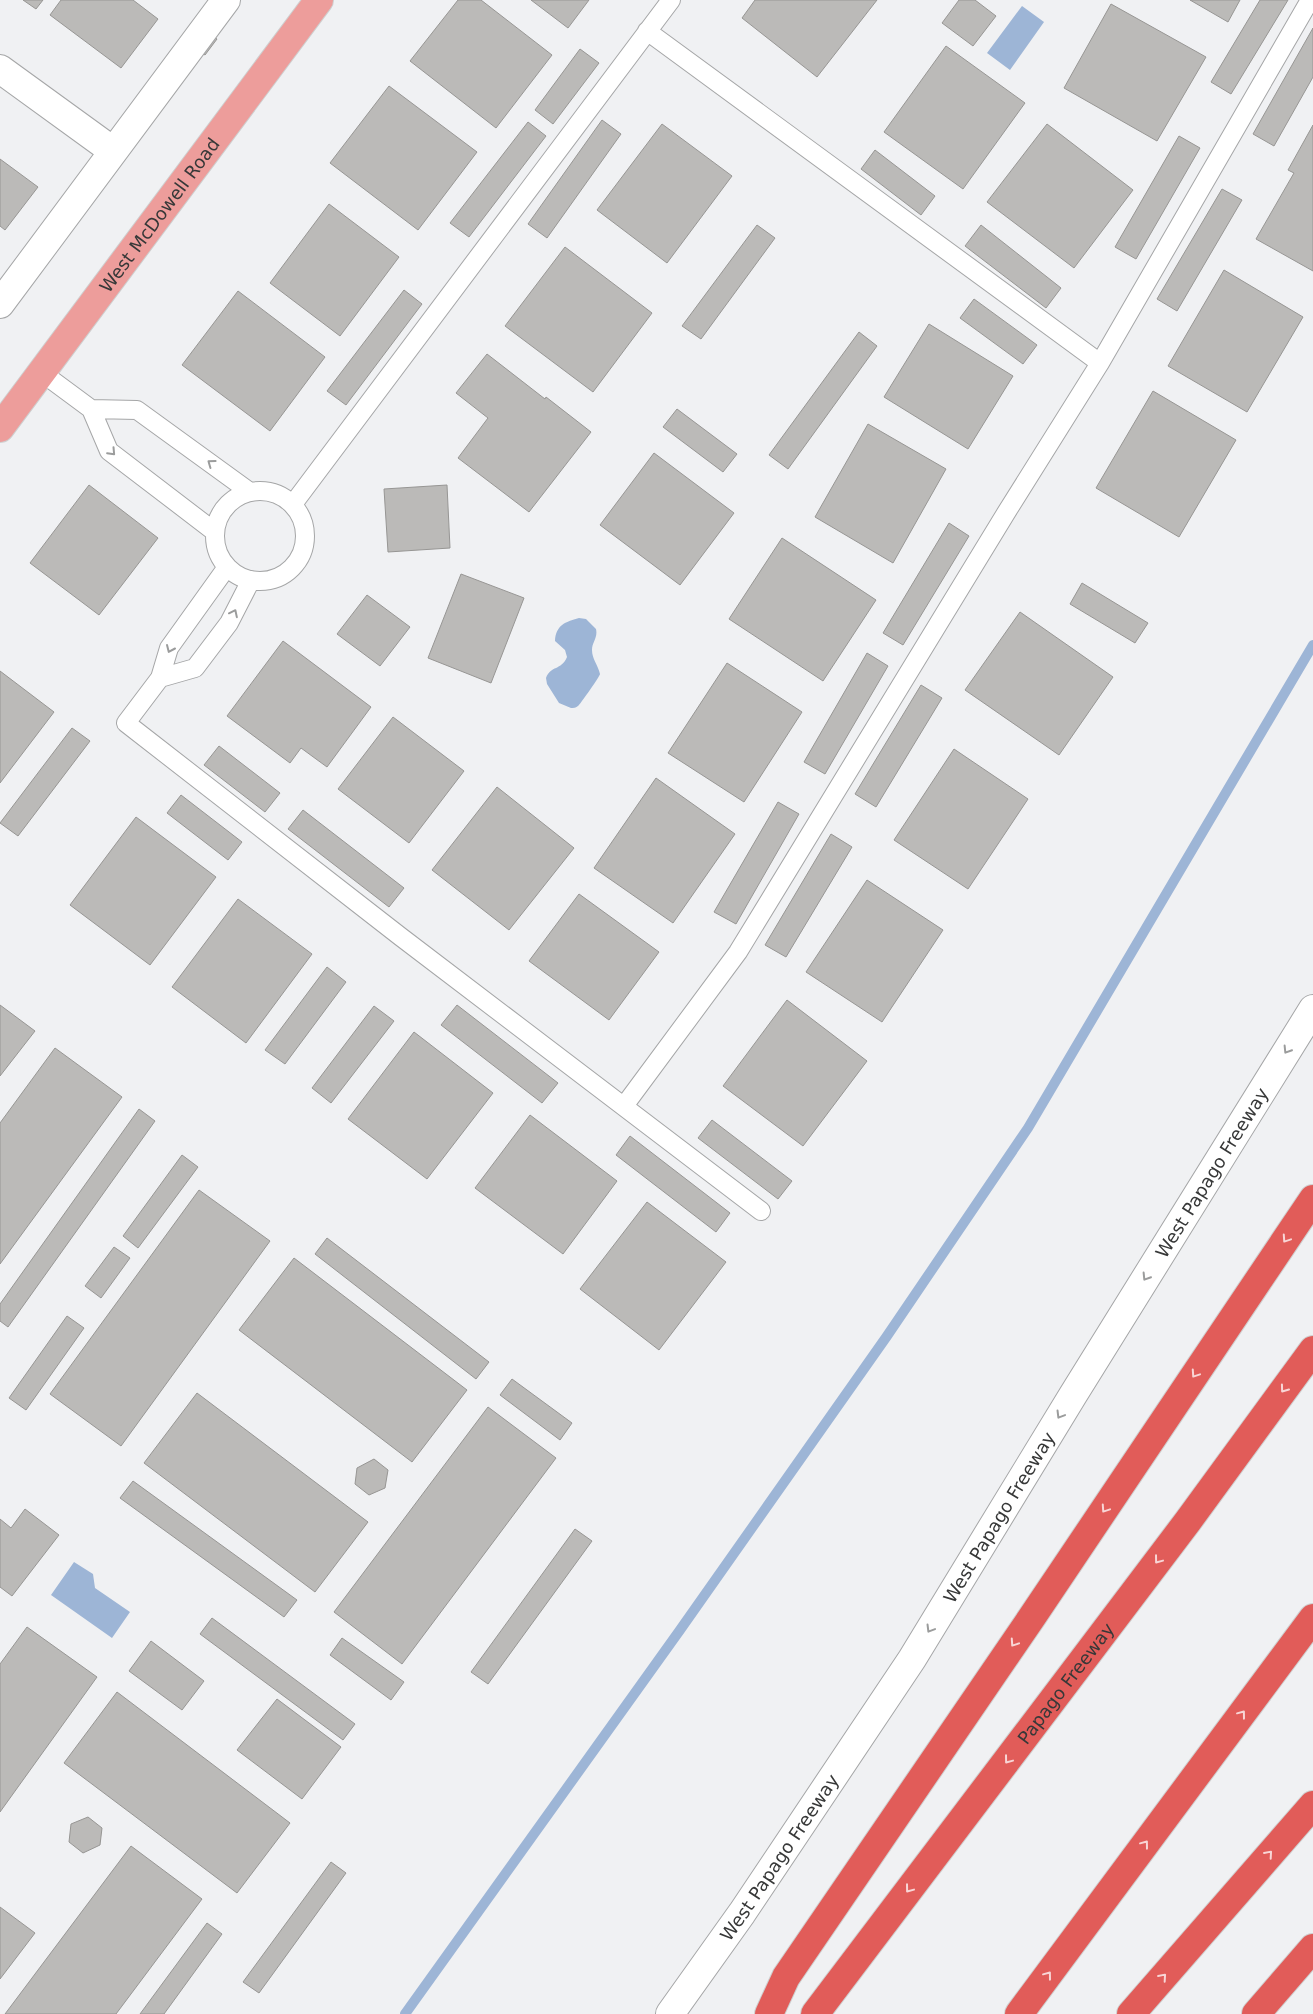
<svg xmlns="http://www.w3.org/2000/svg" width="1313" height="2014" font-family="'DejaVu Sans',sans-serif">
  <rect width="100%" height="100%" fill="#f0f1f3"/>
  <path fill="#9db5d6" d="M 1022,6 L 1044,22 L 1010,70 L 987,53 Z
    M 579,618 L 586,619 L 596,629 C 598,638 592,642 592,650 C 592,659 598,665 600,674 C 600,676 581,703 579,705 C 576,708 574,708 571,708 L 559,703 L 547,684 L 546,678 C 551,665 561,671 567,657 L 565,650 L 555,641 C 556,625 565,622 579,618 Z
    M 74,1562 L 93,1574 L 95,1588 L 130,1612 L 112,1638 L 51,1595 Z"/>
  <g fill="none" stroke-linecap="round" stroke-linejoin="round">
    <path stroke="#9db5d6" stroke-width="10" d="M 405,2014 L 680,1630 L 887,1336 L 1028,1128 L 1313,645"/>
  </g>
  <path fill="#bbbab8" stroke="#979694" d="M 23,0 L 43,0 L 36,9 Z
    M 61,0 L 133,0 L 158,19 L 121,68 L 50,15 Z
    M 458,0 L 481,0 L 552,55 L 496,128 L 410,61 Z
    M 531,0 L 589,0 L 568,28 Z
    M 755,0 L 877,0 L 817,77 L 742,18 Z
    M 959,0 L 975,0 L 996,16 L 973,46 L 942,23 Z
    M 1190,0 L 1240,0 L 1228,22 Z
    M 1260,0 L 1288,0 L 1231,94 L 1211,82 Z
    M 1111,4 L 1206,57 L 1157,141 L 1064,88 Z
    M 1313,28 L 1313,77 L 1274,146 L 1253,134 Z
    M 211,35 L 217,39 L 205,55 L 199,51 Z
    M 946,46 L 1025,103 L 963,189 L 884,132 Z
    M 580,49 L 599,63 L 553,124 L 535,110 Z
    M 389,86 L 477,152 L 418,230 L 330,163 Z
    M 602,120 L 621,134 L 547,238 L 528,224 Z
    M 528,122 L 546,136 L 469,237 L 450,223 Z
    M 662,124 L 732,176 L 667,263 L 597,210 Z
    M 1047,124 L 1133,190 L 1074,268 L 987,202 Z
    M 1313,125 L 1313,271 L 1256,239 L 1294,173 L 1288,170 Z
    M 1179,136 L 1200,148 L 1136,259 L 1115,247 Z
    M 875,150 L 935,196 L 921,215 L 861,169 Z
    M 0,159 L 38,187 L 5,230 L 0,226 Z
    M 1222,189 L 1242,200 L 1177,311 L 1157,299 Z
    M 329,204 L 399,257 L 340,336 L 270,283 Z
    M 757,225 L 775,238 L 701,339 L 682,326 Z
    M 981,225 L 1061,288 L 1046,308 L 965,246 Z
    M 565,247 L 652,313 L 593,392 L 505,326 Z
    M 1224,270 L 1303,317 L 1247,412 L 1168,366 Z
    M 404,290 L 422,304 L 346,405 L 327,391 Z
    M 238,291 L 325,357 L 270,431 L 182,365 Z
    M 974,299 L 1037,345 L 1023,364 L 960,318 Z
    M 929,324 L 1013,376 L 968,449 L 884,397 Z
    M 859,332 L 877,346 L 788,469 L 769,455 Z
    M 487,354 L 545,399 L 546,397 L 591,432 L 529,512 L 458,458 L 488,418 L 456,393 Z
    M 1153,391 L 1236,440 L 1179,537 L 1096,488 Z
    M 677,409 L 737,454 L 723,472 L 663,427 Z
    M 868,424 L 946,469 L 893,563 L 815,517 Z
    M 654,453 L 734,513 L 680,585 L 600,525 Z
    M 89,485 L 158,538 L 99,615 L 30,563 Z
    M 447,485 L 450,548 L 388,552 L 384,489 Z
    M 949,523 L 969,536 L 903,645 L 883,633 Z
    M 782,538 L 876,600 L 823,681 L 729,619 Z
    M 461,574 L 524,598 L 491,683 L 428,658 Z
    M 1082,583 L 1148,623 L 1135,643 L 1070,604 Z
    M 367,595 L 410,627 L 380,666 L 337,634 Z
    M 1020,612 L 1113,677 L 1059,755 L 965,690 Z
    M 283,641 L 371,707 L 327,767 L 301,748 L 290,763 L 227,716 Z
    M 867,653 L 888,666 L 825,774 L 804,762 Z
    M 727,663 L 802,712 L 744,802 L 668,753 Z
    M 0,671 L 54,712 L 0,783 Z
    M 921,685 L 942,698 L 876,807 L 855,794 Z
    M 393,717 L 464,771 L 409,843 L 338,789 Z
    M 72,728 L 90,741 L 18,836 L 0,823 Z
    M 219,746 L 280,793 L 265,812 L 204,765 Z
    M 954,749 L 1028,799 L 968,889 L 894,840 Z
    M 656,778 L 735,834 L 673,923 L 594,868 Z
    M 497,787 L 574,848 L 509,930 L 432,870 Z
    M 181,795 L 242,842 L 228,860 L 167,813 Z
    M 778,802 L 799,814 L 736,924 L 714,912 Z
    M 303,810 L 404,888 L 389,907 L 288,829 Z
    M 136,817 L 216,877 L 150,965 L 70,905 Z
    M 831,834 L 852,847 L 786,957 L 765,945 Z
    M 867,880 L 943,930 L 882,1022 L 806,972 Z
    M 579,894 L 659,952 L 609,1020 L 529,961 Z
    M 238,899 L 312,954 L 246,1043 L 172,987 Z
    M 327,967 L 346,982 L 285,1064 L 265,1050 Z
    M 787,1000 L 867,1061 L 803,1146 L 723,1086 Z
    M 0,1005 L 35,1031 L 0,1076 Z
    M 457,1005 L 558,1083 L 542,1103 L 441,1025 Z
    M 374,1006 L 394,1021 L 331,1103 L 312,1088 Z
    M 414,1032 L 493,1093 L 427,1179 L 348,1119 Z
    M 55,1048 L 122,1097 L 0,1264 L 0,1123 Z
    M 139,1109 L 155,1121 L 8,1327 L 0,1321 L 0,1304 Z
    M 530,1115 L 617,1181 L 563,1254 L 475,1188 Z
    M 712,1120 L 792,1181 L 778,1199 L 698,1138 Z
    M 630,1136 L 730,1213 L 716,1232 L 616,1155 Z
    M 182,1155 L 198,1167 L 138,1248 L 123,1236 Z
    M 199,1190 L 270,1241 L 121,1446 L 50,1394 Z
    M 647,1202 L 726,1262 L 659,1350 L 580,1289 Z
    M 327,1238 L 489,1362 L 476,1379 L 315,1254 Z
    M 114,1247 L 130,1258 L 101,1298 L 85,1286 Z
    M 294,1258 L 467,1390 L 412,1462 L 239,1330 Z
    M 67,1316 L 84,1328 L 26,1410 L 9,1398 Z
    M 512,1379 L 572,1423 L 560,1440 L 500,1395 Z
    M 197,1393 L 368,1522 L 315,1592 L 144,1463 Z
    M 488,1407 L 556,1458 L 402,1664 L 334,1612 Z
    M 374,1459 L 388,1470 L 385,1488 L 369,1495 L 355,1484 L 357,1468 Z
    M 133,1481 L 297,1600 L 284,1617 L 120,1498 Z
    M 25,1509 L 59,1535 L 12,1596 L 0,1587 L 0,1519 L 11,1528 Z
    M 575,1529 L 592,1541 L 488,1684 L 471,1672 Z
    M 212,1618 L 355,1724 L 343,1740 L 200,1634 Z
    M 27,1627 L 97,1677 L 0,1812 L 0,1664 Z
    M 342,1638 L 404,1682 L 391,1700 L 330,1655 Z
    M 151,1641 L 204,1681 L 182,1710 L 129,1671 Z
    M 117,1692 L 290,1823 L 237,1893 L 64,1763 Z
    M 277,1699 L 341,1747 L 302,1799 L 237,1750 Z
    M 88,1817 L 102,1828 L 100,1845 L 83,1853 L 69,1842 L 71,1824 Z
    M 131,1846 L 202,1899 L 116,2014 L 5,2014 Z
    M 331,1862 L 346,1873 L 259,1993 L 243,1982 Z
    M 0,1907 L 35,1933 L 0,1979 Z
    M 207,1923 L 222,1934 L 164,2014 L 140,2014 Z"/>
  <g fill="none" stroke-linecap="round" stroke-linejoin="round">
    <g stroke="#a5a6a7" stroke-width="20">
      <path id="service" d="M 647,31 L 1100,363
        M 41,372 L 91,409 L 109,451 L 215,532
        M 91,409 L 137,410 L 250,492
        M215 536a45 45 0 1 1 90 0a45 45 0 1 1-90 0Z
        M 293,504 L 671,0
        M 227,567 L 169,648 L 160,678 L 126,723 L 401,937 L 761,1211
        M 160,678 L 195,668 L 229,623 L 251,580
        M 624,1106 L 738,952 L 1006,513 L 1100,363 L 1310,0"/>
    </g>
    <g stroke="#a5a6a7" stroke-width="30">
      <path id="minor" d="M 0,69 L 113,151
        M 0,304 L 226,0"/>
    </g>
    <g stroke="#a5a6a7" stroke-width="30">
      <g id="secondary">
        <path id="s1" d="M 670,2014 L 742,1913 L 912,1659 L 1073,1395 L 1313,1009"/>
      </g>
    </g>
    <g stroke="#cfcfcf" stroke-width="30">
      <g id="primary">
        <path id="s2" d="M 0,428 L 319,0"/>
      </g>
    </g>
    <g stroke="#cfcfcf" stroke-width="30">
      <g id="motorway">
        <path d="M 769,2014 L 786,1977 L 1032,1617 L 1313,1199"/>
        <path id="s3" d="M 815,2014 L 1188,1521 L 1313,1350"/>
        <path d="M 1019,2014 L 1313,1618"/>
        <path d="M 1131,2014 L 1313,1805"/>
        <path d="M 1256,2014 L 1313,1948"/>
      </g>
    </g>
    <use href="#service" stroke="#fff" stroke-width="18"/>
    <use href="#minor" stroke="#fff" stroke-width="28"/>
    <use href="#secondary" stroke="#fff" stroke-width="28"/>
    <use href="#primary" stroke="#ed9d9b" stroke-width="28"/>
    <use href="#motorway" stroke="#e15c59" stroke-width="28"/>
  </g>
  <defs><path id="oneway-chevron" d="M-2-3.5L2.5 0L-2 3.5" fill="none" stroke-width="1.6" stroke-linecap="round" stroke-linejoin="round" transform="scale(1.25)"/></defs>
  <g stroke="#9b9c9c">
    <use href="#oneway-chevron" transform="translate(112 452) rotate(47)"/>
    <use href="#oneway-chevron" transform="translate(211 463) rotate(-144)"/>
    <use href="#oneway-chevron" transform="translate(234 613) rotate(-64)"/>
    <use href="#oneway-chevron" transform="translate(170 649) rotate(114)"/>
    <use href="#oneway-chevron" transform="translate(1287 1050) rotate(122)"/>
    <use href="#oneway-chevron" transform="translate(1146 1277) rotate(122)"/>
    <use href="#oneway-chevron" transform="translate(1060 1415) rotate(121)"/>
    <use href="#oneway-chevron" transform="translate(930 1629) rotate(121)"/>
  </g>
  <g stroke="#f8d6d6">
    <use href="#oneway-chevron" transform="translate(1286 1239) rotate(124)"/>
    <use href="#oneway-chevron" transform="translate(1195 1374) rotate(124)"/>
    <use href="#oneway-chevron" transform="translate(1284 1389) rotate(126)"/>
    <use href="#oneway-chevron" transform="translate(1105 1509) rotate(124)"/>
    <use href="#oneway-chevron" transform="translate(1158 1560) rotate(127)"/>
    <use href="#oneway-chevron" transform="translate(1014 1643) rotate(124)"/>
    <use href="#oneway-chevron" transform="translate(1242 1714) rotate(-53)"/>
    <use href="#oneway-chevron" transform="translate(1008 1760) rotate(127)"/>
    <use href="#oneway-chevron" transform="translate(1145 1844) rotate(-53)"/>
    <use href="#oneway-chevron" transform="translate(1269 1854) rotate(-49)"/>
    <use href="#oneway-chevron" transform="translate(909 1889) rotate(127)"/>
    <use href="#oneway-chevron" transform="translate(1048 1975) rotate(-53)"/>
    <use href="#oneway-chevron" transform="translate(1163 1977) rotate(-49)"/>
  </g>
  <g text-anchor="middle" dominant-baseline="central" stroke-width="5" stroke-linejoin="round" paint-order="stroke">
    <g font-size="18" fill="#373838" stroke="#fff">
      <text stroke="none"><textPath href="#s2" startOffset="266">West McDowell Road</textPath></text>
      <text stroke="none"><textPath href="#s1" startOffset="1001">West Papago Freeway</textPath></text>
      <text stroke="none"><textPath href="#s1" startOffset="596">West Papago Freeway</textPath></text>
      <text stroke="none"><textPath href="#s3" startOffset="415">Papago Freeway</textPath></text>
      <text stroke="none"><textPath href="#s1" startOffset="191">West Papago Freeway</textPath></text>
    </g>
  </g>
</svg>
